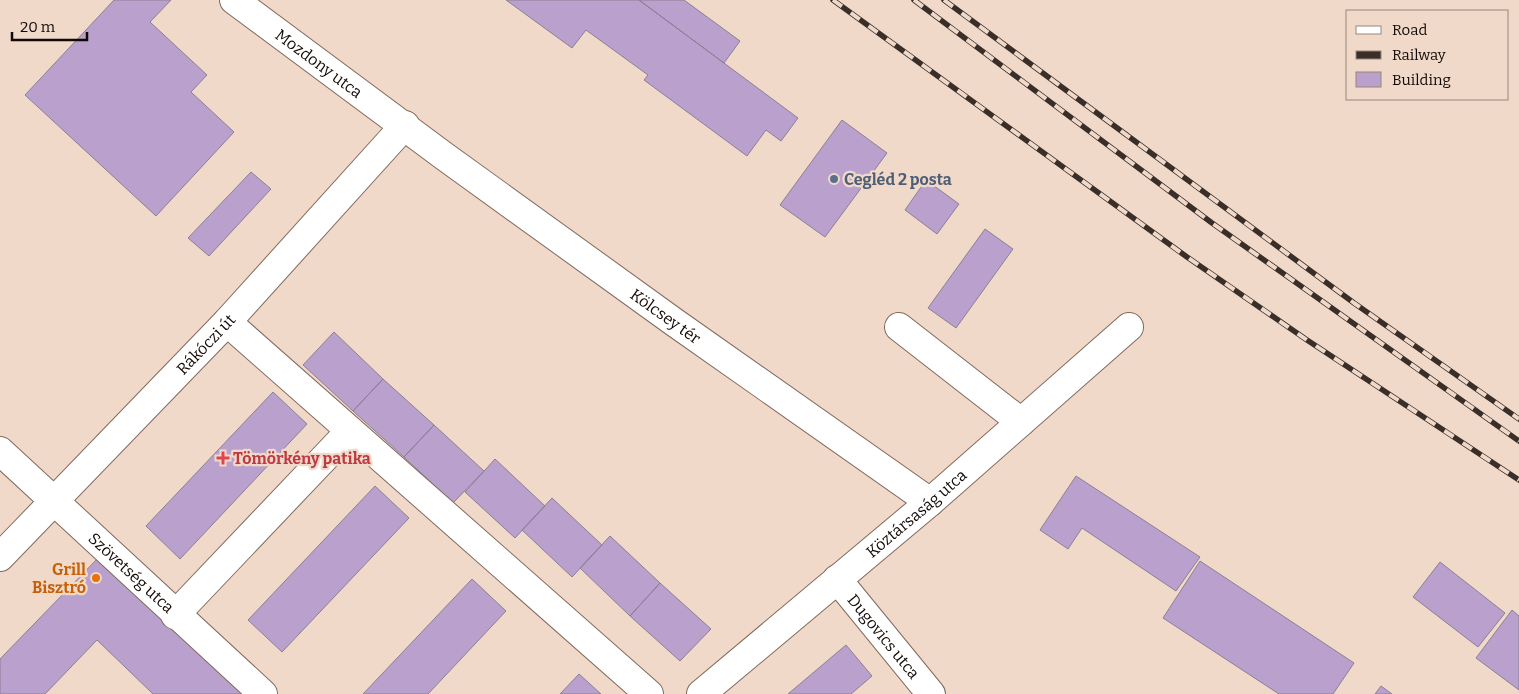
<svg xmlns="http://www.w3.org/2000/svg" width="1519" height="694" font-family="Bitter,serif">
  <rect width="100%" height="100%" fill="#f1d9ca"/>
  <path fill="#baa1cd" stroke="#8b7f94" d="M 114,0 L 171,0 L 150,22 L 207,75 L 191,92 L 234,132 L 156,216 L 25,95 Z
    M 506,0 L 639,0 L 798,118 L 781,141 L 766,130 L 747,156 L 644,80 L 648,75 L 586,30 L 572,48 Z
    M 639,0 L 684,0 L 740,41 L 724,63 Z
    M 842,120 L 887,153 L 825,237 L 780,205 Z
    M 251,172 L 271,189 L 209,256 L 188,238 Z
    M 926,180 L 959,204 L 937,234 L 905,210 Z
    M 985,229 L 1013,249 L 956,328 L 928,308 Z
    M 334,332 L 383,379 L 353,411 L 303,365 Z
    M 383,379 L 434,425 L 404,457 L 353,411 Z
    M 273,392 L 307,424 L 180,559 L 146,526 Z
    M 434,425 L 484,471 L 453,503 L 404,457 Z
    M 495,459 L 545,506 L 515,538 L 465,492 Z
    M 1076,476 L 1200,557 L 1176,591 L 1082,528 L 1068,549 L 1040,530 Z
    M 375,486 L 409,518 L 282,652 L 248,620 Z
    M 552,498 L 602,545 L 572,577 L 522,530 Z
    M 610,536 L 660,583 L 630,616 L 580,568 Z
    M 101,555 L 245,694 L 153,694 L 97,640 L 45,694 L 0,694 L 0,659 Z
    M 1200,561 L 1354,663 L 1333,694 L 1279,694 L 1163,618 Z
    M 1440,562 L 1505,613 L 1478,647 L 1413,597 Z
    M 472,579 L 506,611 L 428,694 L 363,694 Z
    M 660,583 L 711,629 L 680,661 L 630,616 Z
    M 1512,610 L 1519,616 L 1519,690 L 1476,658 Z
    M 846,645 L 872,676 L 851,694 L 788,694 Z
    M 579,674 L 601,694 L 560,694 Z
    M 1381,686 L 1392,694 L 1375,694 Z"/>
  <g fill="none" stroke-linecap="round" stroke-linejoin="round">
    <g stroke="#806a5d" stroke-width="30">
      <g id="minor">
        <path id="s1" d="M 234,0 L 444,156 L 674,322 L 930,502"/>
        <path d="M 227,322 L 649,694"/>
        <path d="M 899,327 L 1021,422"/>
        <path id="s2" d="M 0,451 L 263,694"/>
        <path id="s3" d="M 0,557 L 227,322 L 405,125"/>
        <path id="s4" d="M 837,579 L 931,694"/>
        <path d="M 175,615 L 350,431"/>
        <path id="s5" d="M 701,694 L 930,502 L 1129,327"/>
      </g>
    </g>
    <use href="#minor" stroke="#fff" stroke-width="28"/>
    <g stroke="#392e28" stroke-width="5.5">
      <path id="rail" d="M 833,0 L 1187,257 L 1307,340 L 1519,480
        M 914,0 L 1212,223 L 1519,441
        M 944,0 L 1354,303 L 1519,419"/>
    </g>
    <use href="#rail" stroke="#f1d9ca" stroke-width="4" stroke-dasharray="11" stroke-linecap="butt"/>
  </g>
  <circle fill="#5c6f8a" stroke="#f1d9ca" stroke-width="2" cx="834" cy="179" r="5"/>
  <path fill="#e0444e" stroke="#f1d9ca" stroke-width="2" d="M220.5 450.5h5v5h5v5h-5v5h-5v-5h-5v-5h5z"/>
  <circle fill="#e8710a" stroke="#f1d9ca" stroke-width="2" cx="96" cy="578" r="5"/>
  <g text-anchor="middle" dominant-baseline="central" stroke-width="4.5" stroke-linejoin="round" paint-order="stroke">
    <g font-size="16" fill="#110905" stroke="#f1d9ca">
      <text stroke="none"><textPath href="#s1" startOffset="106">Mozdony utca</textPath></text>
      <text stroke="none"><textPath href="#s1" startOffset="535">Kölcsey tér</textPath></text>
      <text stroke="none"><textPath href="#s3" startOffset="296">Rákóczi út</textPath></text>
      <text stroke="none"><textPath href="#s5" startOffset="281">Köztársaság utca</textPath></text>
      <text stroke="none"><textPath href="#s2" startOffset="179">Szövetség utca</textPath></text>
      <text stroke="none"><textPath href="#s4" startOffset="74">Dugovics utca</textPath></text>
    </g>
    <g font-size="16" font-weight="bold" fill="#4e5e75" stroke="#f1d9ca" text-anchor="start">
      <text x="844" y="179">Cegléd 2 posta</text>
    </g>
    <g font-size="16" font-weight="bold" fill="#be3a42" stroke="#f1d9ca" text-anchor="start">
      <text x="233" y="458">Tömörkény patika</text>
    </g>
    <g font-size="16" font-weight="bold" fill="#c56008" stroke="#f1d9ca" text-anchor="end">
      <text x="86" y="569">Grill<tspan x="86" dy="18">Bisztró</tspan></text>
    </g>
  </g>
  <rect x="1346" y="10" width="162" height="90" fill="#f1d9ca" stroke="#97867b"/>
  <rect x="1356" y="26" width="25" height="8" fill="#ffffff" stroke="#97867b"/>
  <text x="1392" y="35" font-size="15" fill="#110905">Road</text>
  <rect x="1356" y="51" width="25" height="8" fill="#392e28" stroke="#97867b"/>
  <text x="1392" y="60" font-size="15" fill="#110905">Railway</text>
  <rect x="1356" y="72" width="25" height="15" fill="#baa1cd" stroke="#97867b"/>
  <text x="1392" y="85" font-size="15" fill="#110905">Building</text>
  <path d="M12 32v8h75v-8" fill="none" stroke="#110905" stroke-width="2.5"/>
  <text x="20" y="32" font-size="15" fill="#110905" stroke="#f1d9ca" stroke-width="4" paint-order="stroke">20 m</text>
</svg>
